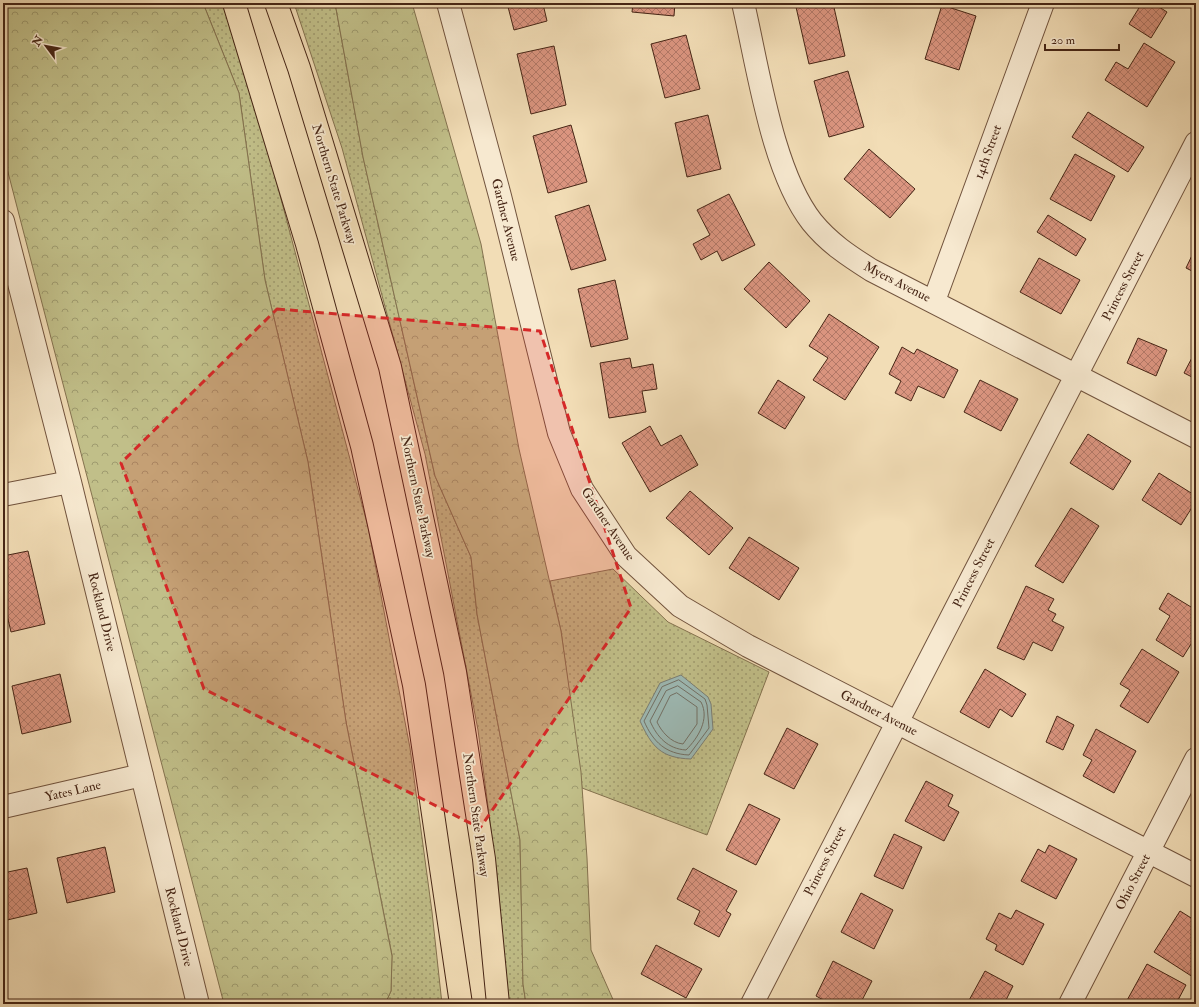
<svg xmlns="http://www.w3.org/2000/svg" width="1199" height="1007" font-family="'IM FELL Double Pica',serif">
  <defs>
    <pattern id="grass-dots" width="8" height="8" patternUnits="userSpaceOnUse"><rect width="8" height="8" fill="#c1bf89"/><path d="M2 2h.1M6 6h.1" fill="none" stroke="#9f9b6f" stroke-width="1.8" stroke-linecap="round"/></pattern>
    <pattern id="forest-crowns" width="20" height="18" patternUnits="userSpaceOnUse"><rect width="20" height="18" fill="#c1bf89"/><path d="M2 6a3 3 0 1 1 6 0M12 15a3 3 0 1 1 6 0" fill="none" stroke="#9f9b6f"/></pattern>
    <pattern id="building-cross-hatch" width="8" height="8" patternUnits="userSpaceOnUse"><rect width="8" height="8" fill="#db9580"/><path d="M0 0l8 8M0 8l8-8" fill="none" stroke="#b37968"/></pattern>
  </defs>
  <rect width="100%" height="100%" fill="#f2ddb6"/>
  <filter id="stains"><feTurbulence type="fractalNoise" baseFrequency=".005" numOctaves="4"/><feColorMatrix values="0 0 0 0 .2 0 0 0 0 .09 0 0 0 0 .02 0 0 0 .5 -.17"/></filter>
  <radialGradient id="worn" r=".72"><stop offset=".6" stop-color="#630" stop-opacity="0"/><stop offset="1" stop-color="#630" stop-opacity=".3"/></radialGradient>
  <path fill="url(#grass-dots)" stroke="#84724f" d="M 203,3 L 222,3 L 259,116 L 368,527 L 410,748 L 432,912 L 442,1004 L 385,1004 L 391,991 L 392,955 L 346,722 L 308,462 L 265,280 L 239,93 Z
    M 294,3 L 335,3 L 363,157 L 435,476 L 471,557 L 477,614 L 520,840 L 523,984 L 526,1004 L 509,1004 L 497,875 L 478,730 L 425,454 L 342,148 Z
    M 613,569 L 668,622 L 769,672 L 707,835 L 582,788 L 561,631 L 550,581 Z"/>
  <path fill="url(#forest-crowns)" stroke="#84724f" d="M 3,3 L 203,3 L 239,93 L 265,280 L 308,462 L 346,722 L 392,956 L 391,991 L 385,1004 L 224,1004 L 3,153 Z
    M 335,3 L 412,3 L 481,244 L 519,449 L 561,631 L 581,772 L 587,858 L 591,950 L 615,1004 L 526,1004 L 523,984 L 520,840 L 477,614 L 471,557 L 435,476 L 363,157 Z"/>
  <path fill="#9dbab5" stroke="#7a7e75" d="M 681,675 L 708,697 L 711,704 L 713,729 L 691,759 C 661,758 652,747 640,721 L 660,683 Z"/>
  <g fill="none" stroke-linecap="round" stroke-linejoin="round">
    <path stroke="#727065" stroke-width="1" d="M 679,680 L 705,699 L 707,705 L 709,728 L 689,755 C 666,754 653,742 644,721 L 662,687 Z
      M 678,686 L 701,702 C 710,719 698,738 686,750 C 668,749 657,737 650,721 L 666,691 Z
      M 677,693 L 697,707 L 697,724 L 683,744 C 671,743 661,731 657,722 L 670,696 Z"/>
  </g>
  <path fill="url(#building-cross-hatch)" stroke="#462515" d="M 507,3 L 547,3 L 543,4 L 547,21 L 514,30 Z
    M 633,3 L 675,3 L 674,16 L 632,12 Z
    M 814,3 L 833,3 L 845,56 L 809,64 L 796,7 Z
    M 1142,3 L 1153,3 L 1167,12 L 1151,38 L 1129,24 Z
    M 942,5 L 976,16 L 959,70 L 925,59 Z
    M 686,35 L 700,89 L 665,98 L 651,44 Z
    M 1144,43 L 1175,62 L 1147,107 L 1105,80 L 1116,62 L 1128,69 Z
    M 554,46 L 566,105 L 531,114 L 517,54 Z
    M 848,71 L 864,127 L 829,137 L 814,81 Z
    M 1088,112 L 1144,147 L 1128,172 L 1072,137 Z
    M 708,115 L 721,169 L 687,177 L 675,123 Z
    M 571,125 L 587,182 L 548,193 L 533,136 Z
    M 869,149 L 915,189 L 890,218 L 844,179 Z
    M 1075,154 L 1115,176 L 1091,221 L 1050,199 Z
    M 729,194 L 755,245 L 722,261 L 717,251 L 701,260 L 693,244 L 710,235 L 697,210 Z
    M 589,205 L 606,260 L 571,270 L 555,216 Z
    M 1048,215 L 1086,239 L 1076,256 L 1037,232 Z
    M 1196,247 L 1196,273 L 1186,268 Z
    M 1039,258 L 1080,280 L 1061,314 L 1020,292 Z
    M 769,262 L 810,301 L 786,328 L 744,289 Z
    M 615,280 L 628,339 L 591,347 L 578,289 Z
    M 829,314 L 879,347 L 845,400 L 813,380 L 828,358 L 809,346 Z
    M 1138,338 L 1167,350 L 1156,376 L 1127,363 Z
    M 902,347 L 914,354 L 917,349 L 958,370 L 944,398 L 918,386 L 911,401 L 895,393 L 901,381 L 889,374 Z
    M 1196,350 L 1196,379 L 1184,373 Z
    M 630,358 L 632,368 L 653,364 L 657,389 L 642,391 L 646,412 L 609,418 L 600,363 Z
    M 778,380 L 805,397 L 785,429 L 758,413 Z
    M 980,380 L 1018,399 L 1001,431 L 964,412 Z
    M 650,426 L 661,446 L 681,435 L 698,465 L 650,492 L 622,443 Z
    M 1088,434 L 1131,461 L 1113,490 L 1070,463 Z
    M 1159,473 L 1196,496 L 1196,501 L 1181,525 L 1142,500 Z
    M 690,491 L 733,528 L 709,555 L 666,518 Z
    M 1071,508 L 1099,526 L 1063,583 L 1035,566 Z
    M 749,537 L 799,568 L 779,600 L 729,568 Z
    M 28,551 L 45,624 L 11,632 L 3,598 L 3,556 Z
    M 1026,586 L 1054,599 L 1048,610 L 1056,614 L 1052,621 L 1064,627 L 1052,651 L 1033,642 L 1024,660 L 997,648 Z
    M 1168,593 L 1196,610 L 1196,636 L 1183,657 L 1156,640 L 1170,616 L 1159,609 Z
    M 1142,649 L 1179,672 L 1148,723 L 1120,706 L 1130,690 L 1120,684 Z
    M 985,669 L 1026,694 L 1012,717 L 1000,709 L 989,728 L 960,712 Z
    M 60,674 L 71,722 L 22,734 L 12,686 Z
    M 1057,716 L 1074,725 L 1063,750 L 1046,742 Z
    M 787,728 L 818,744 L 794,789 L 764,774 Z
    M 1096,729 L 1136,751 L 1114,793 L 1083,776 L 1092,760 L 1083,755 Z
    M 926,781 L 953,795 L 948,806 L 959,812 L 944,841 L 905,821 Z
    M 749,804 L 780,819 L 756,865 L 726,850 Z
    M 894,834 L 922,847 L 903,889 L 874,876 Z
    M 1049,845 L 1077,859 L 1056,899 L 1021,881 L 1038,849 L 1045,853 Z
    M 105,847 L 115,892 L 67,903 L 57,858 Z
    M 27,868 L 37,913 L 3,921 L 3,873 Z
    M 693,868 L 737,891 L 726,911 L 731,914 L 719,937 L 694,924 L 700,911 L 677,899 Z
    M 861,893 L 893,910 L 874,949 L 841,932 Z
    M 1016,910 L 1044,924 L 1023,965 L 995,950 L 997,945 L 986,939 L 999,913 L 1011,919 Z
    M 1180,911 L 1196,921 L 1196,979 L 1154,952 Z
    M 656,945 L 702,969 L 686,998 L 641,974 Z
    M 833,961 L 872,981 L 860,1004 L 831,1004 L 816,996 Z
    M 1147,964 L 1186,985 L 1177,1002 L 1180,1004 L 1125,1004 Z
    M 985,971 L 1013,986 L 1004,1004 L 967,1004 Z"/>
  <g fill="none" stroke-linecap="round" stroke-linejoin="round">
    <g stroke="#71533d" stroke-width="24">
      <path id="street" d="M 448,3 L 500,196 L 559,433 L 582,489 L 626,556 L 680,606 L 748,646 L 1196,876
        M 743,3 C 758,67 772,171 812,222 C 829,243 849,256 871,270 L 1196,437
        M 3,221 L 70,482 L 198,1004
        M 934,301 L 1043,3
        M 3,495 L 70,482
        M 3,807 L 142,775
        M 752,1004 L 1196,143
        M 1070,1004 L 1196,759"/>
    </g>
    <g stroke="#462515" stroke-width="24">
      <path id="highway" d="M 234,3 L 307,244 L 362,446 L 414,685 L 461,1004
        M 276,3 L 299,68 L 390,367 L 455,672 L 484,859 L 498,1004"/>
    </g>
    <use href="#street" stroke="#f7e9d0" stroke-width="22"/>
    <use href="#highway" stroke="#f2ddb6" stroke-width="22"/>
  </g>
  <path fill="#d62828" fill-opacity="0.2" stroke="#d62828" stroke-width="3" stroke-dasharray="8 5" stroke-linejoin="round" d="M 277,309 L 540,331 L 631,608 L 480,828 L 204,689 L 121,463 Z"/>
  <g text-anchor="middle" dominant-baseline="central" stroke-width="3.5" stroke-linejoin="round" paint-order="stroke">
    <g font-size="13" fill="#462515" stroke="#f7e9d0">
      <text transform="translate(988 152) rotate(-70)">14th Street</text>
      <text transform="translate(334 184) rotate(73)">Northern State Parkway</text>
      <text transform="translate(506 220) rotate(76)">Gardner Avenue</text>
      <text transform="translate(897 282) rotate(27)">Myers Avenue</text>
      <text transform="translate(1123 286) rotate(-63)">Princess Street</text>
      <text transform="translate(418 497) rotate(78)">Northern State Parkway</text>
      <text transform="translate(608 524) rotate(56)">Gardner Avenue</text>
      <text transform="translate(974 573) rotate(-63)">Princess Street</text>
      <text transform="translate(102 612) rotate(76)">Rockland Drive</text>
      <text transform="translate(879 713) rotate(27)">Gardner Avenue</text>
      <text transform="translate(73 791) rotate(-13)">Yates Lane</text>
      <text transform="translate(476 815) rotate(82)">Northern State Parkway</text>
      <text transform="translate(825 861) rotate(-63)">Princess Street</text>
      <text transform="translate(1133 882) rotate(-63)">Ohio Street</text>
      <text transform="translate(179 927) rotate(76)">Rockland Drive</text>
    </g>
  </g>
  <rect width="1199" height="1007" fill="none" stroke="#f2ddb6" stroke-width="16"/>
  <rect x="4" y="4" width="1191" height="999" fill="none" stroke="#462515" stroke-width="2"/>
  <rect x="8" y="8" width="1183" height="991" fill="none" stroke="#462515"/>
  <g transform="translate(46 46) rotate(302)" stroke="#f7e9d0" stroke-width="3" paint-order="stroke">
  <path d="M0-3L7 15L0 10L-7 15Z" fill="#462515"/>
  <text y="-6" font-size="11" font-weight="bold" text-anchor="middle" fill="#462515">N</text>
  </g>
  <path d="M1045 44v6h74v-6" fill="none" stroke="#462515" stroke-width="2"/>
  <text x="1051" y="44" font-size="12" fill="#462515" stroke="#f7e9d0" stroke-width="3" paint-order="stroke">20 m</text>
  <rect width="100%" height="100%" filter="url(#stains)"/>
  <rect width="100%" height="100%" fill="url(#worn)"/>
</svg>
